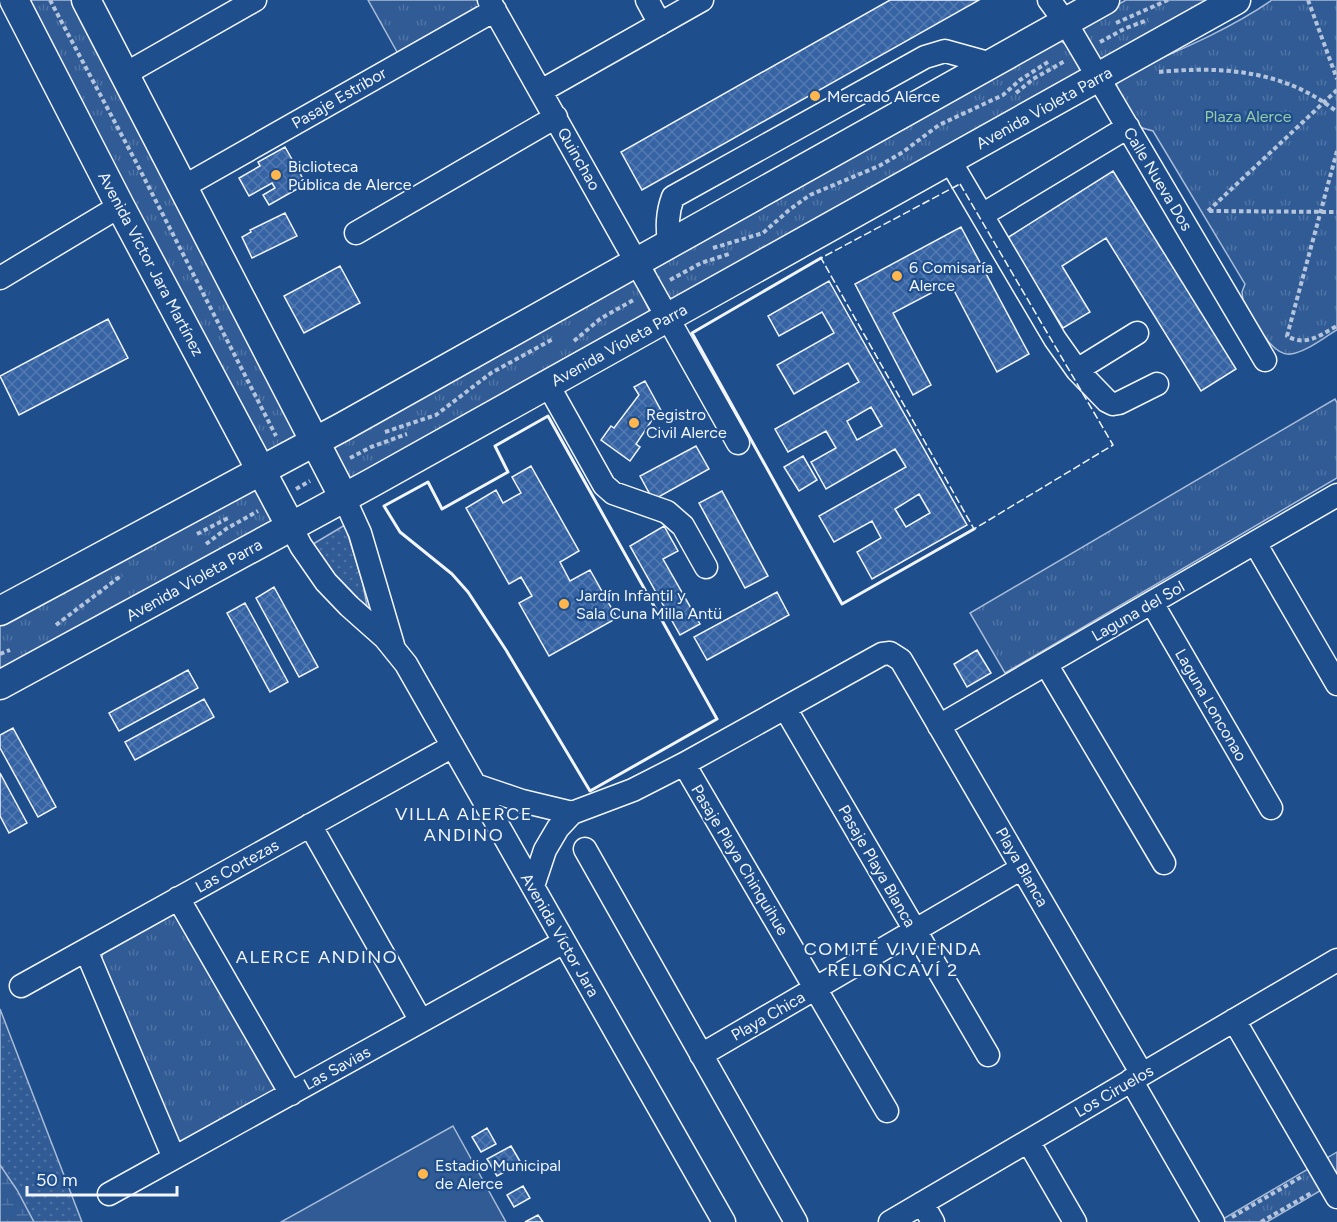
<svg xmlns="http://www.w3.org/2000/svg" width="1337" height="1222" font-family="Figtree,sans-serif">
  <defs>
    <pattern id="grass-dots" width="8" height="8" patternUnits="userSpaceOnUse" patternTransform="scale(1.5)"><rect width="8" height="8" fill="#305b95"/><path d="M2 2h.1M6 6h.1" fill="none" stroke="#4e73a5" stroke-width="1.8" stroke-linecap="round"/></pattern>
    <pattern id="wetland-marsh" width="20" height="14" patternUnits="userSpaceOnUse" patternTransform="scale(1.5)"><rect width="20" height="14" fill="#305b95"/><path d="M1 5h8M5 5V1M11 12h8M15 12V8" fill="none" stroke="#4e73a5"/></pattern>
    <pattern id="park-tufts" width="24" height="20" patternUnits="userSpaceOnUse" patternTransform="scale(1.5)"><rect width="24" height="20" fill="#305b95"/><path d="M3 7l-1-3M5 7V3M7 7l1-3M15 17l-1-3M17 17v-4M19 17l1-3" fill="none" stroke="#4e73a5"/></pattern>
    <pattern id="building-cross-hatch" width="8" height="8" patternUnits="userSpaceOnUse" patternTransform="scale(1.5)"><rect width="8" height="8" fill="#3563a3"/><path d="M0 0l8 8M0 8l8-8" fill="none" stroke="#537ab1"/></pattern>
  </defs>
  <rect width="100%" height="100%" fill="#1f4e8c"/>
  <path fill="url(#grass-dots)" stroke="#a8bbd7" stroke-width="1.5" d="M 345,525 L 363,584 L 367,606 L 342,586 L 313,544 Z
    M 0,1009 L 82,1222 L 0,1222 Z"/>
  <path fill="url(#wetland-marsh)" stroke="#a8bbd7" stroke-width="1.5" d="M 0,1165 L 17,1190 L 34,1222 L 0,1222 Z"/>
  <path fill="url(#park-tufts)" stroke="#a8bbd7" stroke-width="1.5" d="M 27,0 L 73,0 L 300,434 L 264,455 Z
    M 368,0 L 478,0 L 480,5 L 480,11 L 401,59 Z
    M 1126,0 L 1217,0 L 1102,63 C 1095,52 1078,35 1085,23 Z
    M 1272,0 L 1337,0 L 1337,330 C 1323,338 1306,352 1291,354 C 1270,357 1253,316 1243,300 L 1242,292 L 1245,284 L 1153,131 L 1139,127 L 1117,87 L 1116,82 L 1125,74 C 1175,52 1227,31 1272,0 Z
    M 1055,39 C 1069,42 1077,58 1080,71 L 673,300 C 664,294 656,278 654,267 Z
    M 632,279 L 635,282 L 650,312 L 351,481 L 331,447 Z
    M 1335,399 L 1337,403 L 1337,478 L 1005,673 L 970,613 Z
    M 253,489 L 256,491 L 272,523 L 0,673 L 0,624 Z
    M 176,911 L 278,1089 L 180,1144 L 102,965 L 102,956 L 105,950 Z
    M 1337,1152 L 1337,1181 L 1267,1222 L 1218,1222 Z"/>
  <path fill="#305b95" stroke="#a8bbd7" stroke-width="1.5" d="M 453,1126 L 506,1222 L 281,1222 Z"/>
  <path fill="url(#building-cross-hatch)" stroke="#f2f6ff" stroke-width="1.5" fill-rule="evenodd" d="M 890,0 L 979,0 L 642,190 L 621,152 Z
    M 285,147 L 306,184 L 269,205 L 263,195 L 275,188 L 272,183 L 249,196 L 239,178 L 260,166 L 258,162 Z
    M 1113,171 L 1236,369 L 1201,391 L 1106,238 L 1062,266 L 1090,312 L 1063,328 L 1007,238 Z
    M 285,213 L 297,236 L 252,258 L 242,237 L 251,232 L 250,230 Z
    M 961,227 L 1029,354 L 997,372 L 950,283 L 893,313 L 931,385 L 913,395 L 855,284 Z
    M 340,266 L 360,303 L 304,333 L 284,296 Z
    M 829,281 L 967,525 L 872,579 L 857,552 L 881,538 L 872,521 L 834,542 L 819,516 L 906,467 L 895,449 L 826,489 L 811,462 L 836,448 L 826,431 L 788,452 L 775,429 L 859,382 L 848,363 L 794,394 L 777,365 L 834,333 L 822,312 L 779,336 L 768,316 ZM 871,407 L 882,426 L 857,440 L 847,421 ZM 919,494 L 930,513 L 906,527 L 895,509 Z
    M 108,319 L 128,358 L 19,415 L 0,376 Z
    M 645,381 L 663,414 L 652,420 L 636,444 L 640,447 L 630,461 L 601,440 L 611,426 L 614,428 L 639,395 L 634,387 Z
    M 696,446 L 709,469 L 653,500 L 640,476 Z
    M 803,456 L 817,480 L 799,491 L 784,467 Z
    M 531,466 L 579,551 L 560,562 L 570,581 L 590,570 L 617,618 L 549,656 L 519,603 L 532,596 L 521,577 L 509,584 L 466,508 L 496,490 L 503,503 L 521,493 L 512,477 Z
    M 722,491 L 768,576 L 745,588 L 699,503 Z
    M 664,526 L 678,551 L 663,559 L 700,624 L 680,635 L 630,546 Z
    M 274,587 L 318,667 L 299,677 L 256,598 Z
    M 777,592 L 789,615 L 707,660 L 694,637 Z
    M 245,603 L 288,682 L 270,692 L 227,613 Z
    M 977,650 L 991,673 L 967,687 L 954,664 Z
    M 188,670 L 198,688 L 119,731 L 109,713 Z
    M 204,699 L 214,717 L 135,760 L 125,742 Z
    M 13,728 L 56,807 L 38,817 L 0,748 L 0,735 Z
    M 0,773 L 27,823 L 9,833 L 0,816 Z
    M 487,1128 L 496,1144 L 481,1152 L 472,1137 Z
    M 511,1146 L 521,1163 L 497,1176 L 487,1159 Z
    M 523,1186 L 530,1198 L 514,1207 L 507,1195 Z
    M 538,1215 L 543,1222 L 525,1222 Z"/>
  <g fill="none" stroke-linecap="round" stroke-linejoin="round">
    <g stroke="#f2f6ff" stroke-width="25">
      <path id="minor" d="M 489,0 L 738,443
        M 647,0 L 660,24
        M 1049,0 L 1066,23 L 1265,360
        M 125,74 L 255,0
        M 541,91 L 702,0
        M 950,161 L 1055,339 L 1077,370 L 1137,333
        M 183,187 L 495,10
        M 982,215 L 1128,127
        M 356,233 L 556,117
        M 669,244 C 667,227 667,213 673,197 L 925,57 L 945,51 L 992,64
        M 0,278 L 120,206
        M 1077,370 L 1107,401 L 1113,404 L 1119,403 L 1157,384
        M 548,385 L 604,485 L 613,493 L 667,512 L 683,526 L 706,567
        M 344,498 L 360,533 L 393,645
        M 291,527 L 301,546 L 326,582 L 349,606 L 385,638 L 406,664 L 724,1222
        M 1255,543 L 1337,684
        M 1152,603 L 1271,808
        M 1046,664 L 1164,863
        M 785,708 L 988,1055
        M 939,726 L 1337,495
        M 684,764 L 887,1111
        M 475,785 L 522,801 L 572,813
        M 310,825 L 421,1021
        M 585,849 L 796,1222
        M 533,886 L 545,850 L 558,828 L 572,813 L 633,790 L 684,764 L 882,654 L 890,653 L 901,660 L 1142,1074
        M 178,898 L 291,1094
        M 86,950 L 174,1158
        M 21,986 L 453,746
        M 1234,1020 L 1337,1197
        M 701,1055 L 1022,868
        M 1131,1080 L 1213,1222
        M 1028,1141 L 1075,1222
        M 109,1194 L 564,942
        M 922,1203 L 933,1222
        M 890,1222 L 1337,960"/>
    </g>
    <g stroke="#f2f6ff" stroke-width="31">
      <path id="major" d="M 14,0 L 120,206 L 291,527
        M 86,0 L 344,498
        M 0,611 L 344,426 L 1105,0
        M 0,685 L 373,482 L 1236,0"/>
    </g>
    <path stroke="#b3c4dc" stroke-width="4" stroke-dasharray="4.5 3" stroke-linecap="butt" d="M 50,0 L 137,164 L 276,436
      M 1308,0 L 1337,79
      M 1116,23 L 1168,0
      M 1100,42 L 1126,28 L 1148,20
      M 1159,72 C 1222,66 1285,70 1337,112
      M 1016,93 L 1033,79 L 1065,61
      M 1337,151 L 1287,336 C 1306,347 1320,335 1337,326
      M 1208,211 L 1337,90
      M 1209,211 L 1337,212
      M 713,248 L 763,233 L 789,210 L 810,195 L 879,166 L 903,152 L 939,125 L 1003,95 L 1020,80 L 1048,62
      M 670,280 L 701,263 L 729,254
      M 574,341 L 600,319 L 635,299
      M 385,432 L 436,415 L 491,373 L 553,339
      M 350,458 L 371,447 L 407,434
      M 296,489 L 310,481
      M 197,534 L 230,517
      M 206,544 L 226,529 L 258,511
      M 56,625 L 122,575
      M 0,654 L 10,650
      M 1232,1217 L 1301,1177
      M 1261,1222 L 1311,1193"/>
    <use href="#minor" stroke="#1f4e8c" stroke-width="22"/>
    <use href="#major" stroke="#1f4e8c" stroke-width="28"/>
    <path stroke="#f2f6ff" stroke-width="1.5" stroke-dasharray="8 3" stroke-linecap="butt" d="M 960,184 L 1113,445 L 974,529 L 821,258 Z"/>
    <path stroke="#f2f6ff" stroke-width="3" d="M 821,258 L 692,333 L 842,604 L 974,529
      M 548,416 L 717,719 L 590,791 L 506,650 L 468,592 L 452,574 L 400,532 L 384,506 L 428,482 L 442,509 L 508,472 L 495,446 Z"/>
  </g>
  <g fill="#ffb74d" stroke="#1f4e8c" stroke-width="2">
    <circle cx="815" cy="96" r="6"/>
    <circle cx="276" cy="175" r="6"/>
    <circle cx="897" cy="276" r="6"/>
    <circle cx="634" cy="423" r="6"/>
    <circle cx="564" cy="604" r="6"/>
    <circle cx="423" cy="1174" r="6"/>
  </g>
  <g text-anchor="middle" dominant-baseline="central" stroke-width="4.5" stroke-linejoin="round" paint-order="stroke">
    <g font-size="16" fill="#f2f6ff" stroke="#1f4e8c" text-anchor="start">
      <text x="827" y="96">Mercado Alerce</text>
      <text x="288" y="166">Biclioteca<tspan x="288" dy="18">Pública de Alerce</tspan></text>
      <text x="909" y="267">6 Comisaría<tspan x="909" dy="18">Alerce</tspan></text>
      <text x="646" y="414">Registro<tspan x="646" dy="18">Civil Alerce</tspan></text>
      <text x="576" y="595">Jardín Infantil y<tspan x="576" dy="18">Sala Cuna Milla Antü</tspan></text>
      <text x="435" y="1165">Estadio Municipal<tspan x="435" dy="18">de Alerce</tspan></text>
    </g>
    <g font-size="16" fill="#f2f6ff" stroke="#1f4e8c">
      <text transform="translate(339 98) rotate(-30)">Pasaje Estribor</text>
      <text transform="translate(1044 108) rotate(-29)">Avenida Violeta Parra</text>
      <text transform="translate(579 159) rotate(60)">Quinchao</text>
      <text transform="translate(1158 179) rotate(59)">Calle Nueva Dos</text>
      <text transform="translate(151 264) rotate(62)">Avenida Víctor Jara Martínez</text>
      <text transform="translate(619 345) rotate(-29)">Avenida Violeta Parra</text>
      <text transform="translate(194 580) rotate(-29)">Avenida Violeta Parra</text>
      <text transform="translate(1138 611) rotate(-30)">Laguna del Sol</text>
      <text transform="translate(1211 705) rotate(60)">Laguna Lonconao</text>
      <text transform="translate(740 860) rotate(59)">Pasaje Playa Chinquihue</text>
      <text transform="translate(237 866) rotate(-29)">Las Cortezas</text>
      <text transform="translate(877 866) rotate(60)">Pasaje Playa Blanca</text>
      <text transform="translate(1022 867) rotate(60)">Playa Blanca</text>
      <text transform="translate(560 935) rotate(60)">Avenida Víctor Jara</text>
      <text transform="translate(768 1016) rotate(-30)">Playa Chica</text>
      <text transform="translate(337 1068) rotate(-29)">Las Savias</text>
      <text transform="translate(1114 1091) rotate(-30)">Los Ciruelos</text>
    </g>
    <g font-size="16" fill="#97c8a6" stroke="#1f4e8c">
      <text x="1248" y="116">Plaza Alerce</text>
    </g>
    <g font-size="18" letter-spacing="1.5" fill="#f2f6ff" stroke="#1f4e8c">
      <text x="464" y="814">VILLA ALERCE<tspan x="464" dy="21">ANDINO</tspan></text>
      <text x="893" y="949">COMITÉ VIVIENDA<tspan x="893" dy="21">RELONCAVÍ 2</tspan></text>
      <text x="317" y="957">ALERCE ANDINO</text>
    </g>
  </g>
  <path d="M27 1186v9h150v-9" fill="none" stroke="#f2f6ff" stroke-width="3"/>
  <text x="36" y="1186" font-size="18" fill="#f2f6ff" stroke="#1f4e8c" stroke-width="4.5" paint-order="stroke">50 m</text>
</svg>
